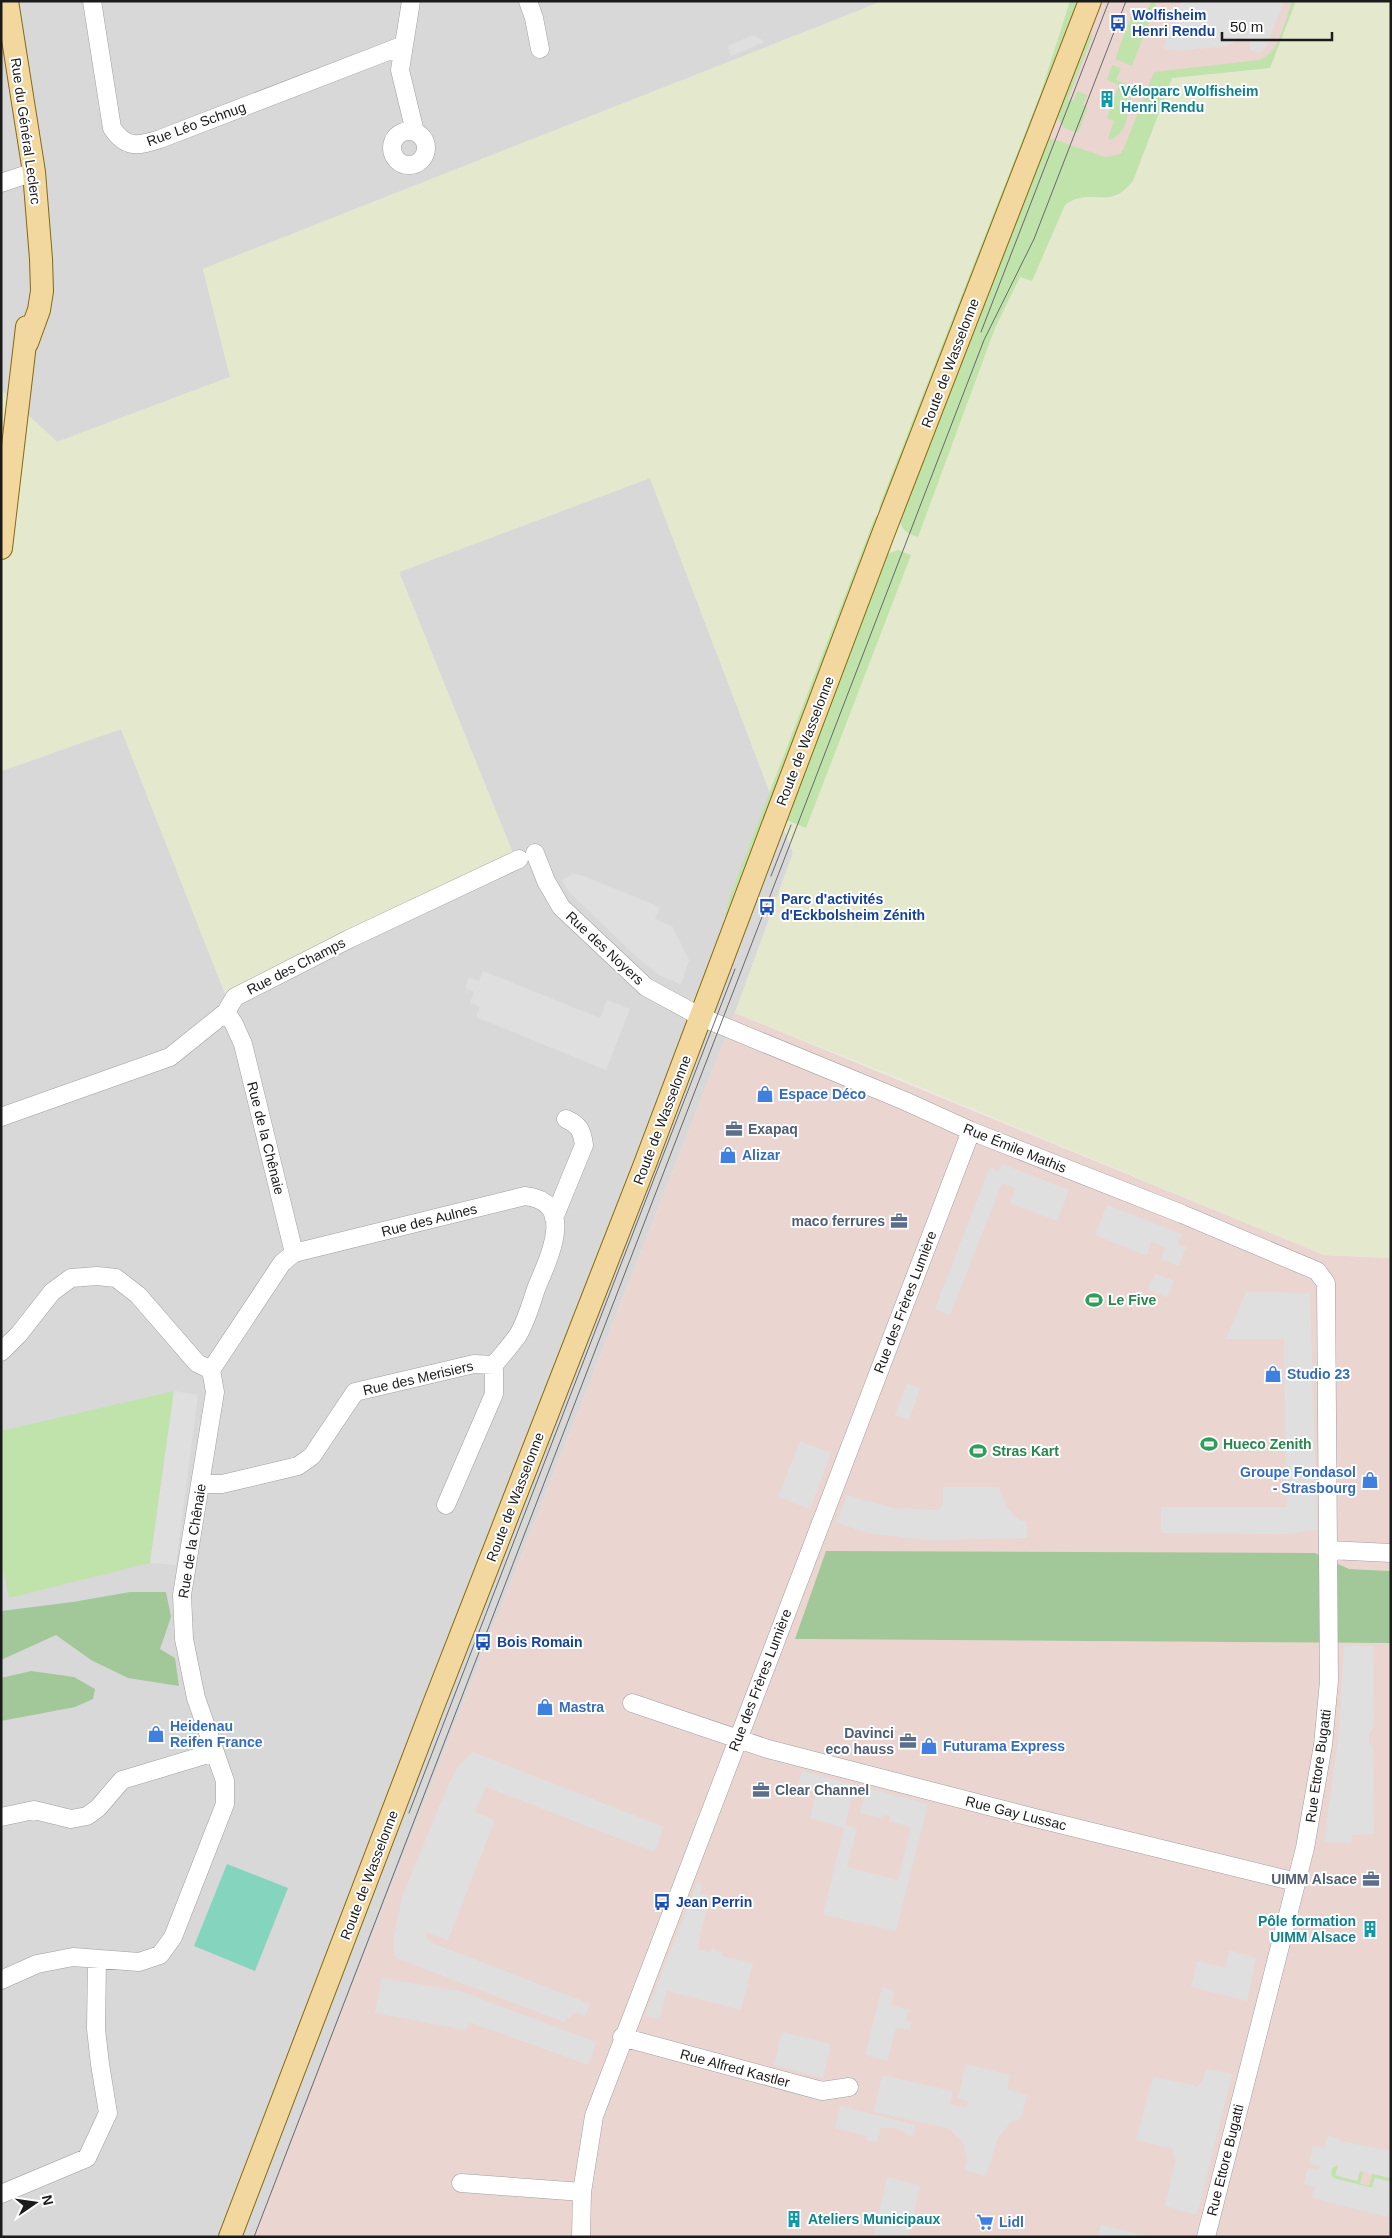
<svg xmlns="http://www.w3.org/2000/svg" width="1392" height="2238" font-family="Arial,sans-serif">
  <rect width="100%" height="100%" fill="#ebe9e1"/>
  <path fill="#d9d8d8" d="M 1,1 L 883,1 L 203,269 L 230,377 L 57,442 L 1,390 Z
    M 650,478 L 793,853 L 735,1013 L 253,2237 L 1,2237 L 1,771 L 121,729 L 226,996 L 514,856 L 399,572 Z"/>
  <path fill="#ebd5d1" d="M 1081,1 L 1296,1 L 1270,68 L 1172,78 L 1133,181 L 1072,200 L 1065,205 L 1026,191 Z
    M 735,1013 L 1324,1255 L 1391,1258 L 1391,1571 L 1349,1569 L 1315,1553 L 796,1639 L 1391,1643 L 1391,2237 L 253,2237 Z"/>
  <path fill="#e4e9cd" d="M 883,1 L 1081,1 L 1011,185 L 1065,205 L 1082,197 L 1090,196 L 1100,199 L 1117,197 L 1126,190 L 1133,181 L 1172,78 L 1270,68 L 1296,1 L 1391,1 L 1391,1258 L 1324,1255 L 891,1075 L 735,1013 L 793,853 L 650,478 L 399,572 L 514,856 L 226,996 L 121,729 L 1,771 L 1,390 L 57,442 L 230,377 L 203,269 Z"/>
  <path fill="#c0e2ab" d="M 1070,1 L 1081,1 L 884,512 L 880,510 L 879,507 L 1041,92 Z
    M 1152,1 L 1157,1 L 1132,66 L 1115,59 L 1132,14 L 1143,18 Z
    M 1292,1 L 1296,1 L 1270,68 L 1172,78 L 1133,181 C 1108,213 1093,185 1065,205 L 1032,281 L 1020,277 L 995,328 L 918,537 C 907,533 900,530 900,517 L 1048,139 L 1056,140 L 1105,157 L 1120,154 L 1124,148 L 1154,72 L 1259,60 C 1280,53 1285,20 1292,1 Z
    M 1086,32 L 1093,35 L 1068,99 L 1074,101 L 1077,91 L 1087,95 L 1083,105 L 1088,107 L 1078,133 L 1064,128 L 1056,116 Z
    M 1112,65 L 1121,68 L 1116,80 L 1131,86 C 1124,106 1135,127 1111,140 L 1108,139 L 1114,121 L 1107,118 L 1119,85 L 1107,80 Z
    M 877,516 L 882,518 L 728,917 L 725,915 L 730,896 L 875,517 Z
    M 898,550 L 911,555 L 806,828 L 782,818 L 887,554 Z
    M 174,1391 L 150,1563 L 9,1598 L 1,1558 L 1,1431 Z
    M 1338,2165 L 1336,2175 L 1357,2181 L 1359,2171 L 1363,2172 L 1360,2184 L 1369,2186 L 1372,2174 L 1391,2178 L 1391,2182 L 1375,2178 L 1373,2188 L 1333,2178 L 1331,2174 L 1332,2168 Z"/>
  <path fill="#a2c799" d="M 826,1551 L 1315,1553 L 1349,1569 L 1391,1571 L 1391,1643 L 795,1639 Z
    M 130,1592 L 166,1592 L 171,1617 L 160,1649 L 175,1658 L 179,1686 L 128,1678 L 91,1660 L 56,1635 L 1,1660 L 1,1611 L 73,1602 Z
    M 31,1671 L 74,1677 L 95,1689 L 93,1699 L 75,1707 L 1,1721 L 1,1678 Z"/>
  <path fill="#85d4be" d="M 227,1864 L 288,1888 L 255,1971 L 194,1946 Z"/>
  <path fill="#dfdfdf" d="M 1181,1 L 1284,1 L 1266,48 L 1259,53 L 1250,50 L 1250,42 L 1237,37 L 1233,43 L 1227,46 L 1176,51 L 1164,49 L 1164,45 Z
    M 754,35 L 765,42 L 731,56 L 727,46 Z
    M 572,874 L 581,875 L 660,907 L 655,919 L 672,926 L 689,960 L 681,984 L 659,975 L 640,960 L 570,893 L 562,880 Z
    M 483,971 L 600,1018 L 607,1000 L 630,1009 L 606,1070 L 476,1017 L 480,1007 L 470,1003 L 474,992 L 465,988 L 469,977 L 479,981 Z
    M 1002,1164 L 1069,1190 L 1057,1221 L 1010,1203 L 1015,1188 L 1002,1183 L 950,1315 L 935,1309 L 990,1167 L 998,1171 Z
    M 1107,1205 L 1182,1234 L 1178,1244 L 1186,1247 L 1179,1266 L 1161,1259 L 1165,1247 L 1151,1241 L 1147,1256 L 1095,1235 Z
    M 1155,1274 L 1174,1281 L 1167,1297 L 1148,1290 Z
    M 1246,1292 L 1310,1293 L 1317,1530 L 1286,1534 L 1161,1533 L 1161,1507 L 1286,1507 L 1284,1339 L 1226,1339 Z
    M 907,1383 L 920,1388 L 909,1420 L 895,1415 Z
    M 174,1391 L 198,1395 L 176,1565 L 150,1563 Z
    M 800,1441 L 831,1453 L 810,1509 L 778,1497 Z
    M 943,1487 L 999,1487 L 1007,1508 L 1019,1520 L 1027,1522 L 1027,1538 L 927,1540 L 899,1537 L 869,1533 L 836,1523 L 847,1495 L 893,1508 L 936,1510 L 940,1509 L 943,1505 Z
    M 1344,1646 L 1373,1646 L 1374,1726 L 1369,1733 L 1369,1743 L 1373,1747 L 1374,1834 L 1352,1835 L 1351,1843 L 1324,1842 L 1339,1731 Z
    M 473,1752 L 664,1827 L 654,1852 L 486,1787 L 475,1812 L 495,1820 L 448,1940 L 425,1932 L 428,1939 L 435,1944 L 590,2004 L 585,2016 L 575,2012 L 564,2022 L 396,1958 L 393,1949 L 394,1934 L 403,1894 L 449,1783 L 458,1766 Z
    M 802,1771 L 855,1785 L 845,1825 L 857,1828 L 847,1867 L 898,1880 L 911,1827 L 889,1821 L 890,1816 L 884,1815 L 883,1819 L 860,1813 L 867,1788 L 928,1804 L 896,1931 L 823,1915 L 844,1828 L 810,1818 L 817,1790 L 798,1785 Z
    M 697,1883 L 702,1884 L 700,1895 L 710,1894 L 698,1947 L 699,1950 L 711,1953 L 712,1948 L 714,1948 L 716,1952 L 722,1951 L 721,1956 L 753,1963 L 741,2010 L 667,1991 L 659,2019 L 645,2016 Z
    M 1229,1950 L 1256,1958 L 1247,2001 L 1191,1987 L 1198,1961 L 1225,1968 Z
    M 382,1978 L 460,1991 L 596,2042 L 589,2065 L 469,2022 L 466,2030 L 375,2013 Z
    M 882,1987 L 894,1991 L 891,2005 L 909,2010 L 906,2020 L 912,2022 L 910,2030 L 896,2028 L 887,2061 L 865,2055 Z
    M 782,2032 L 831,2044 L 823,2078 L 774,2065 Z
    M 966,2064 L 1010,2075 L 1007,2089 L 1027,2095 L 1021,2119 L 1011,2122 L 998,2138 L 986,2176 L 964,2170 L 967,2161 L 964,2144 L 950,2129 L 874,2112 L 882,2075 L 953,2091 L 950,2104 L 967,2108 L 968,2101 L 958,2098 Z
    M 1206,2069 L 1232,2074 L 1197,2215 L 1165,2206 L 1176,2159 L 1172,2149 L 1136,2140 L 1153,2077 L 1198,2086 L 1203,2080 Z
    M 840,2106 L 916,2125 L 913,2136 L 908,2136 L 904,2132 L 895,2128 L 881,2128 L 877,2142 L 866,2140 L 867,2136 L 835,2128 Z
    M 1328,2136 L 1340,2139 L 1340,2141 L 1391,2151 L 1391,2178 L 1360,2171 L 1357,2181 L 1335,2175 L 1338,2165 L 1332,2168 L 1331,2174 L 1333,2178 L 1372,2188 L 1375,2178 L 1391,2182 L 1391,2207 L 1388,2217 L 1312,2198 L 1314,2187 L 1304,2184 L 1308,2168 L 1318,2170 L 1320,2166 L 1309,2163 L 1313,2146 L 1324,2148 Z
    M 887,2177 L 920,2186 L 908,2237 L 873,2237 Z
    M 1101,2225 L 1153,2237 L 1098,2237 Z"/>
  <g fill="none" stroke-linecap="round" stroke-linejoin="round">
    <g stroke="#9f9f9f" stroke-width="19">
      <path id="minor" d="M 92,1 L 112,128 C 126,149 138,146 160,139 L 404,45
        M 411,1 L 400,70 L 415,132
        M 528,1 L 534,18 L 540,49
        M392 148a17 17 0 1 1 34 0a17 17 0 1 1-34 0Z
        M 1,183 L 34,172
        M 535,853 L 546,881 L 561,907 L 646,987 L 701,1017 L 905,1101 L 971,1131 L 1182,1214 L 1317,1271 L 1326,1283 L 1329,1681 L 1323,1745 L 1305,1848 L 1206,2237
        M 226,1012 L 234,1024 L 243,1044 L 294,1253
        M 1,1117 L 170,1057 L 226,1012 L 235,997 L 349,939 L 519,859
        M 554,1218 L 584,1145 C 582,1130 579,1125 566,1119
        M 1,1352 L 19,1334 L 52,1292 L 71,1278 L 97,1276 L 116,1278 L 138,1295 L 197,1363 L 211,1370
        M 201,1484 L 222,1484 L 298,1466 L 312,1456 L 355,1392 L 474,1364 L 494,1365 L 494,1394 L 446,1505
        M 1329,1550 L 1391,1553
        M 632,1703 L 768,1749 L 1031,1817 L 1296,1882
        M 1,1817 L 34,1810 L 71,1819 L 87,1816 L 98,1808 L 122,1780 L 215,1752
        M 1,1980 L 37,1964 L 73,1957 L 139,1962 L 160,1955 L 173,1937 L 225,1804 L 225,1781 L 196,1698 L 184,1639 L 182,1595 L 215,1392 L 211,1370 L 282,1263 L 294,1253 L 525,1196 C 578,1202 548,1259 536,1289 C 531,1304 526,1322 518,1335 C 511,1345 502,1355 494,1365
        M 622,2037 L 822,2091 L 849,2087
        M 461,2183 L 582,2192
        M 1,2194 L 87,2158 L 108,2113 L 100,2064 L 96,2029 L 97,1960
        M 581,2237 L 582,2192 L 594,2116 L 971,1131"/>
    </g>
    <g stroke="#846a0d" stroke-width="24">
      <path id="major" d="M 7,1 L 34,172 L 41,259 L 42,291 L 39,310 L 27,343
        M 1,548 L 27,327
        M 230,2237 L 432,1709 L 645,1164 L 883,534 L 1090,1"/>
    </g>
    <use href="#minor" stroke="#fff" stroke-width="18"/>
    <use href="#major" stroke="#f2d89f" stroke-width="22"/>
    <path stroke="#696969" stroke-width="1" d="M 981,332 L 1109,1
      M 771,876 L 791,825
      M 409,1813 L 735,969
      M 254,2237 L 984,340 L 1034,239 L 1126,1"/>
  </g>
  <defs>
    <g id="bus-bare" transform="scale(1.35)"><path d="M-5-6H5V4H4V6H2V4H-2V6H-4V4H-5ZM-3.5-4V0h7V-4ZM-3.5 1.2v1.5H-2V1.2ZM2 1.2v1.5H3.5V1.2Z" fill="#1a4fb4" stroke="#fff" stroke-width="2.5" paint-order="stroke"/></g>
    <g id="building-bare" transform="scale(1.35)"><path d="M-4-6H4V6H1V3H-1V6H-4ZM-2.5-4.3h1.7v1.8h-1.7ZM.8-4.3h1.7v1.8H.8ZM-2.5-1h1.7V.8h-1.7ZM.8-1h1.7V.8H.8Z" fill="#0f9aa8" stroke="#fff" stroke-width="2.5" paint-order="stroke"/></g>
    <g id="shop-bare" transform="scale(1.35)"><path d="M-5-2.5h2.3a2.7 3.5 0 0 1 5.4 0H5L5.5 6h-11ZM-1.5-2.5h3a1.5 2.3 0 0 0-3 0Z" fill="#3f7fe0" stroke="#fff" stroke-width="2.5" paint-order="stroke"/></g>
    <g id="office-bare" transform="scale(1.35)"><path d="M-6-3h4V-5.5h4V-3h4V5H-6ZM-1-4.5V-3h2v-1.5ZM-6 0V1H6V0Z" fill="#5c6f8a" stroke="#fff" stroke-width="2.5" paint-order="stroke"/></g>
    <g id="stadium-bare" transform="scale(1.35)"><path d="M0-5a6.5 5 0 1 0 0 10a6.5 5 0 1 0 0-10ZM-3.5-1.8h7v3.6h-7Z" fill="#2e9e5b" stroke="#fff" stroke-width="2.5" paint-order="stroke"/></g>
    <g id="supermarket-bare" transform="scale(1.35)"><path d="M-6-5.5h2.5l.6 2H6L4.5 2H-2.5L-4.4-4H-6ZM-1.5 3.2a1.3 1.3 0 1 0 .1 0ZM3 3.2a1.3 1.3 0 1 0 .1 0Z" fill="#3f7fe0" stroke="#fff" stroke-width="2.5" paint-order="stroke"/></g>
  </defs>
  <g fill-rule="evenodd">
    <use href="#bus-bare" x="1118" y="23"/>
    <use href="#building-bare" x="1107" y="99"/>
    <use href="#bus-bare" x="767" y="907"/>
    <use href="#shop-bare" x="765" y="1094"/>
    <use href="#office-bare" x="734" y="1129"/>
    <use href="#shop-bare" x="728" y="1155"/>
    <use href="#office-bare" x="899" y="1221"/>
    <use href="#stadium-bare" x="1094" y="1300"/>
    <use href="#shop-bare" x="1273" y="1374"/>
    <use href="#stadium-bare" x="1209" y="1444"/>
    <use href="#stadium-bare" x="978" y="1451"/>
    <use href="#shop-bare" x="1370" y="1480"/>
    <use href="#bus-bare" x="483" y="1642"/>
    <use href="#shop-bare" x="545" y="1707"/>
    <use href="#shop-bare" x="156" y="1734"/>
    <use href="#office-bare" x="908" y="1741"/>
    <use href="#shop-bare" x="929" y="1746"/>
    <use href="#office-bare" x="761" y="1790"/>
    <use href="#office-bare" x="1371" y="1879"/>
    <use href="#bus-bare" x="662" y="1902"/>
    <use href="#building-bare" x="1370" y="1929"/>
    <use href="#building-bare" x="794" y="2219"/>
    <use href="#supermarket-bare" x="985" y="2222"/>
  </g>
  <g text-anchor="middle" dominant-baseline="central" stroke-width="4" stroke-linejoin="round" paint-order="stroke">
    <g font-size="14" font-weight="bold" fill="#164399" stroke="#fff" text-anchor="start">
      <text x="1132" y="15">Wolfisheim<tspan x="1132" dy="16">Henri Rendu</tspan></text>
      <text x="781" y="899">Parc d'activités<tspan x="781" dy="16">d'Eckbolsheim Zénith</tspan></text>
      <text x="497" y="1642">Bois Romain</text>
      <text x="676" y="1902">Jean Perrin</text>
    </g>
    <g font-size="14" font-weight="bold" fill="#0d838f" stroke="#fff" text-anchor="start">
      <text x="1121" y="91">Véloparc Wolfisheim<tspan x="1121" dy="16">Henri Rendu</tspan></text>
      <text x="1356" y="1921" text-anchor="end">Pôle formation<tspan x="1356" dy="16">UIMM Alsace</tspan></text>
      <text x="808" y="2219">Ateliers Municipaux</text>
    </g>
    <g font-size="14" fill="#1b1b1b" stroke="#fff">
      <text transform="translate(196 124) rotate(-20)">Rue Léo Schnug</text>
      <text transform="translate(26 131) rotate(82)">Rue du Général Leclerc</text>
      <text transform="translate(950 363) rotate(-69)">Route de Wasselonne</text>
      <text transform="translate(805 741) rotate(-69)">Route de Wasselonne</text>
      <text transform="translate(605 948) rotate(43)">Rue des Noyers</text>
      <text transform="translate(296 966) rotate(-27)">Rue des Champs</text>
      <text transform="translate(662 1120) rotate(-69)">Route de Wasselonne</text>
      <text transform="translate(266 1138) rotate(76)">Rue de la Chênaie</text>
      <text transform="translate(1015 1148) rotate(22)">Rue Émile Mathis</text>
      <text transform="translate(429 1220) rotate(-14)">Rue des Aulnes</text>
      <text transform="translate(905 1302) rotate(-69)">Rue des Frères Lumière</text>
      <text transform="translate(418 1378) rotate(-13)">Rue des Merisiers</text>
      <text transform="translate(515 1497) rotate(-69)">Route de Wasselonne</text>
      <text transform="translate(192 1541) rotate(-81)">Rue de la Chênaie</text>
      <text transform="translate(760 1680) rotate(-69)">Rue des Frères Lumière</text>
      <text transform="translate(1318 1766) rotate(-82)">Rue Ettore Bugatti</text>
      <text transform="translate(1016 1813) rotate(14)">Rue Gay Lussac</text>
      <text transform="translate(369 1875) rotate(-69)">Route de Wasselonne</text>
      <text transform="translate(735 2068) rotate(15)">Rue Alfred Kastler</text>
      <text transform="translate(1225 2160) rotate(-76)">Rue Ettore Bugatti</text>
    </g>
    <g font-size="14" font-weight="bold" fill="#366cbe" stroke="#fff" text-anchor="start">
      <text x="779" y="1094">Espace Déco</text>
      <text x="742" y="1155">Alizar</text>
      <text x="1287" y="1374">Studio 23</text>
      <text x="1356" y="1472" text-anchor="end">Groupe Fondasol<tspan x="1356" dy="16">- Strasbourg</tspan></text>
      <text x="559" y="1707">Mastra</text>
      <text x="170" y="1726">Heidenau<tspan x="170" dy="16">Reifen France</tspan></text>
      <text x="943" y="1746">Futurama Express</text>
      <text x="999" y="2222">Lidl</text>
    </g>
    <g font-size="14" font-weight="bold" fill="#4e5e75" stroke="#fff" text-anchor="end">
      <text x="748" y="1129" text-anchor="start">Exapaq</text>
      <text x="885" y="1221">maco ferrures</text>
      <text x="894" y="1733">Davinci<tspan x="894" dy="16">eco hauss</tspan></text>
      <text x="775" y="1790" text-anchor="start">Clear Channel</text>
      <text x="1357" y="1879">UIMM Alsace</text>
    </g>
    <g font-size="14" font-weight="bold" fill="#27864d" stroke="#fff" text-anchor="start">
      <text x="1108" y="1300">Le Five</text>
      <text x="1223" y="1444">Hueco Zenith</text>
      <text x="992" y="1451">Stras Kart</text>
    </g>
  </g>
  <rect width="1392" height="2238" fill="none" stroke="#1b1b1b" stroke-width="5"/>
  <g transform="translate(35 2203) rotate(77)" stroke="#ffffff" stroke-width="4" paint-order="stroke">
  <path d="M0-4L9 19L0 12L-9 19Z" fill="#1b1b1b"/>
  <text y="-8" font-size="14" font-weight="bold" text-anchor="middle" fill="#1b1b1b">N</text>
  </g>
  <path d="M1222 32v8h110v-8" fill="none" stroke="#1b1b1b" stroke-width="2.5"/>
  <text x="1230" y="32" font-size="15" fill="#1b1b1b" stroke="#ffffff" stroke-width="4" paint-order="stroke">50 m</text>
</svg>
